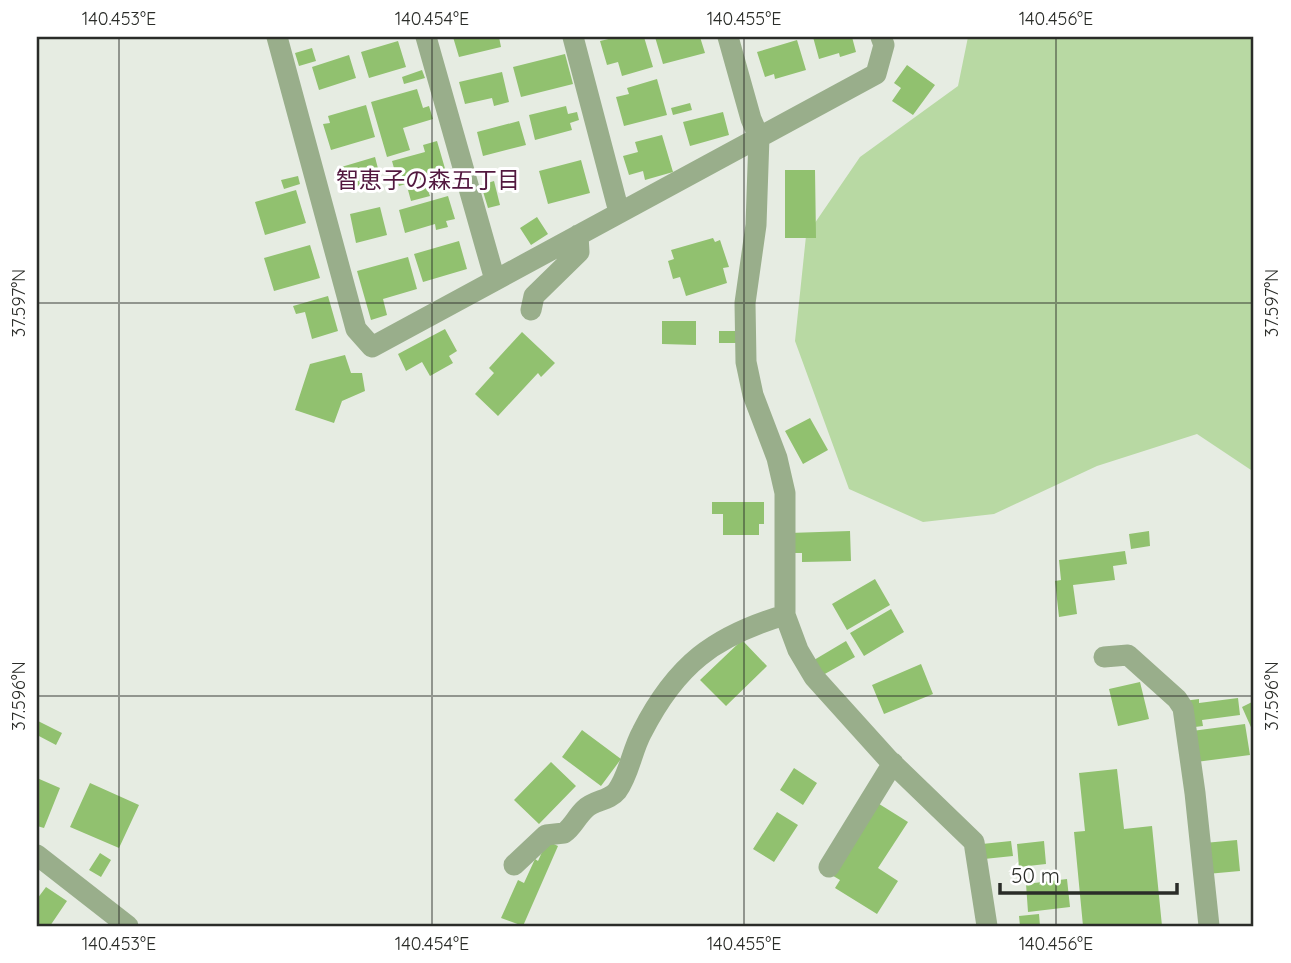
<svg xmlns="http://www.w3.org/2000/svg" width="1291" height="963" font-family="Quicksand,'Noto Sans JP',sans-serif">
  <rect width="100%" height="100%" fill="#e6ece2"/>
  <path fill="#b8d9a3" d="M 968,37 L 1254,37 L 1254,472 L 1197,434 L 1097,466 L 994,514 L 923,522 L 849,489 L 795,341 L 806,236 L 860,157 L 958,86 Z"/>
  <path fill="#91c16f" d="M 453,37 L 499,37 L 501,47 L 459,57 Z
    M 617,37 L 644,37 L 653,67 L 622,76 L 618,62 L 607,65 L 600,41 Z
    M 655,37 L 700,37 L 705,53 L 663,64 Z
    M 813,37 L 852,37 L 856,52 L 840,57 L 839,53 L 819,59 Z
    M 797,40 L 806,70 L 775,79 L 774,74 L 765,77 L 757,52 Z
    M 398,41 L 406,67 L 369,78 L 361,52 Z
    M 312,48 L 316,61 L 299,66 L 295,53 Z
    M 565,54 L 573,84 L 521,97 L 513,67 Z
    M 349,55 L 356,78 L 319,90 L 312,67 Z
    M 907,65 L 935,85 L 913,115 L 892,101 L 901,88 L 894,83 Z
    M 422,70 L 425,78 L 404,84 L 402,77 Z
    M 502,72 L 509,102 L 494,106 L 492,98 L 465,104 L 459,82 Z
    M 657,79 L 667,115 L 624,126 L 616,97 L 629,94 L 627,88 Z
    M 417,89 L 423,108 L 429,106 L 433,119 L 403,128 L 410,150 L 387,157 L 371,102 Z
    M 690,103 L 692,110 L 673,115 L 671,108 Z
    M 366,105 L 375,137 L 331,150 L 323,124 L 330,123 L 328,116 Z
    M 566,106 L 568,114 L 577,112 L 579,120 L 570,123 L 572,130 L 535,140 L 529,115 Z
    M 723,112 L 729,135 L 690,146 L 683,122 Z
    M 519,121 L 526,145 L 483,156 L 477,132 Z
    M 662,135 L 673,172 L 645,180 L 643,171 L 629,175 L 623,156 L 638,152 L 635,142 Z
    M 437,141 L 446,172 L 399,186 L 392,161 L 425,152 L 423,145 Z
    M 375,157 L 381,180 L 345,191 L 338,168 Z
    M 581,160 L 590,193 L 548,204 L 539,171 Z
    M 785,170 L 815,170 L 816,238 L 785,238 Z
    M 298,176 L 300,184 L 284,189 L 281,180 Z
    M 494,181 L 500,205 L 488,208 L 481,185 Z
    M 426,185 L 430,196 L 411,201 L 408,190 Z
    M 296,190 L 306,223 L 265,235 L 255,202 Z
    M 448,196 L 455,219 L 446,221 L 448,227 L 436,230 L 435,224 L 405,233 L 399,210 Z
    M 380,207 L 387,235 L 356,243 L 350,214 Z
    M 537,217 L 548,234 L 531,245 L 520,228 Z
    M 713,238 L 715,242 L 720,240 L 729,267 L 723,268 L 727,283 L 686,296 L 680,277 L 673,279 L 668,261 L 674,259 L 671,250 Z
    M 459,241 L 467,269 L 423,282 L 414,254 Z
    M 310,245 L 320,278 L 274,291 L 264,258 Z
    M 408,257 L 417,289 L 383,299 L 387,315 L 371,320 L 357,271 Z
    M 328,296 L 338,331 L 312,339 L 305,312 L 296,314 L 293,306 Z
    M 662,321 L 696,321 L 696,345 L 662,344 Z
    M 445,329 L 457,351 L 449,356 L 453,363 L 430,376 L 422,362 L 406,371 L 398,354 Z
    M 719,331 L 737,331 L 737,343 L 719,343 Z
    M 522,332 L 555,363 L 541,377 L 538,373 L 498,416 L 475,394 L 494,373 L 489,368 Z
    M 345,355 L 351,373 L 362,373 L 365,391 L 342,401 L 334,423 L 295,410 L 310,364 Z
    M 810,418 L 828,450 L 803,464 L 785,431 Z
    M 712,502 L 764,502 L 764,524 L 759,524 L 759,535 L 723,535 L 723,514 L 712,514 Z
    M 850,531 L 851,561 L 802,562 L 802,553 L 790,553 L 789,533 Z
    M 1149,531 L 1150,546 L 1131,549 L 1129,534 Z
    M 1125,551 L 1127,564 L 1113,566 L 1115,580 L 1073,585 L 1077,614 L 1059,617 L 1055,581 L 1061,580 L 1059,560 Z
    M 875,579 L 890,605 L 847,630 L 832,604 Z
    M 891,609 L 904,632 L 864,656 L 850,633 Z
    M 742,640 L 767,666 L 726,706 L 700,680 Z
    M 846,641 L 855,657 L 823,675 L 814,660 Z
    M 921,664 L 933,694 L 884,714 L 872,685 Z
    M 1140,682 L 1149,719 L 1118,726 L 1109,689 Z
    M 1238,698 L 1240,715 L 1202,720 L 1203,726 L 1187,728 L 1184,701 L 1199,699 L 1199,703 Z
    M 1254,701 L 1254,734 L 1242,707 Z
    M 38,721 L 62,733 L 56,745 L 37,735 Z
    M 1245,724 L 1250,755 L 1196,762 L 1192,731 Z
    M 582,730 L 621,759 L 601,786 L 562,757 Z
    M 551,762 L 576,786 L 539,824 L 514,800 Z
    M 794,768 L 817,783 L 803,805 L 780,790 Z
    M 1117,769 L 1124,829 L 1152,826 L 1162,926 L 1083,926 L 1074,832 L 1085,831 L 1079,773 Z
    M 37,778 L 60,788 L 44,828 L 37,826 Z
    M 90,783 L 139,805 L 119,848 L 70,827 Z
    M 876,802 L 908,822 L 878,868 L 898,881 L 877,914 L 835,888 L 840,880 L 830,874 Z
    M 777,812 L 798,825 L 774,862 L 753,849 Z
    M 1237,840 L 1240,871 L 1207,874 L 1204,843 Z
    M 547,841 L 558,846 L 523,926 L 501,918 L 518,880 L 524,883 L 535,859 L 538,861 Z
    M 1011,841 L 1013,856 L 984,859 L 982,844 Z
    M 1044,841 L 1046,864 L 1019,867 L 1017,844 Z
    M 100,853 L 111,860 L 101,877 L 89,870 Z
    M 1067,879 L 1070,907 L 1028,912 L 1026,884 Z
    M 46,887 L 67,901 L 50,926 L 37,926 L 37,899 Z
    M 1039,914 L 1040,926 L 1020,926 L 1019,916 Z"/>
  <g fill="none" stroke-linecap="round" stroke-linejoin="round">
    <path stroke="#99ae8b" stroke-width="21" d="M 277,37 L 356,329 L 372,347 L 876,74 L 884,45 L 881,37
      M 426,37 L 495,280
      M 573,37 L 619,212
      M 728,37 L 751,119 L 759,137 L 756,225 L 745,303 L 746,362 L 753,395 L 777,458 L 785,493 L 785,615 L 798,650 L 814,677 L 888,759 L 974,842 L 987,926
      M 531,310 L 534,296 L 579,252 L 578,235
      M 1104,657 L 1128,655 L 1177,699 L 1183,708 L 1195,793 L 1209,926
      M 37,855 L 128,926
      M 514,865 L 546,835 L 564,833 C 573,827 577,816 585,809 C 594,800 609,801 617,791 C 629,775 632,750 642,732 C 676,665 714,636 785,615
      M 829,867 L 893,763"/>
  </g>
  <path fill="none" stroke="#2a2c28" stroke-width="2" stroke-opacity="0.45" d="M 119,37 L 119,926M 432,37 L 432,926M 744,37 L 744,926M 1056,37 L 1056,926M 37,303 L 1254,303M 37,696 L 1254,696"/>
  <g text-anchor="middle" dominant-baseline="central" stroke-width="6" stroke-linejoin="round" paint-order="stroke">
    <g font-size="23" fill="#52183f" stroke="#fff">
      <text x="428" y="179">智恵子の森五丁目</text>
    </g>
  </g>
  <rect width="1291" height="963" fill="none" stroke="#ffffff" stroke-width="77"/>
  <path d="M1000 883v10h177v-10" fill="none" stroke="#2a2c28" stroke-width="3.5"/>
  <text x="1011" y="883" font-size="21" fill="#2a2c28" stroke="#ffffff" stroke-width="5" paint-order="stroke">50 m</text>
  <rect x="38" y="38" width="1214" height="887" fill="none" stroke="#2a2c28" stroke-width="2.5"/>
  <g font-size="18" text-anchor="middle" fill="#2a2c28">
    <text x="119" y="25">140.453°E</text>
    <text x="432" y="25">140.454°E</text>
    <text x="744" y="25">140.455°E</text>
    <text x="1056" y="25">140.456°E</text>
    <text transform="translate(19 303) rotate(-90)" y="6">37.597°N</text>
    <text transform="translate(1272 303) rotate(-90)" y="6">37.597°N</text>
    <text transform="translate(19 696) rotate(-90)" y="6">37.596°N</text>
    <text transform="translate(1272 696) rotate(-90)" y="6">37.596°N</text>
    <text x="119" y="950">140.453°E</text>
    <text x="432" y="950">140.454°E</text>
    <text x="744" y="950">140.455°E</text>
    <text x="1056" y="950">140.456°E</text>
  </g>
</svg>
